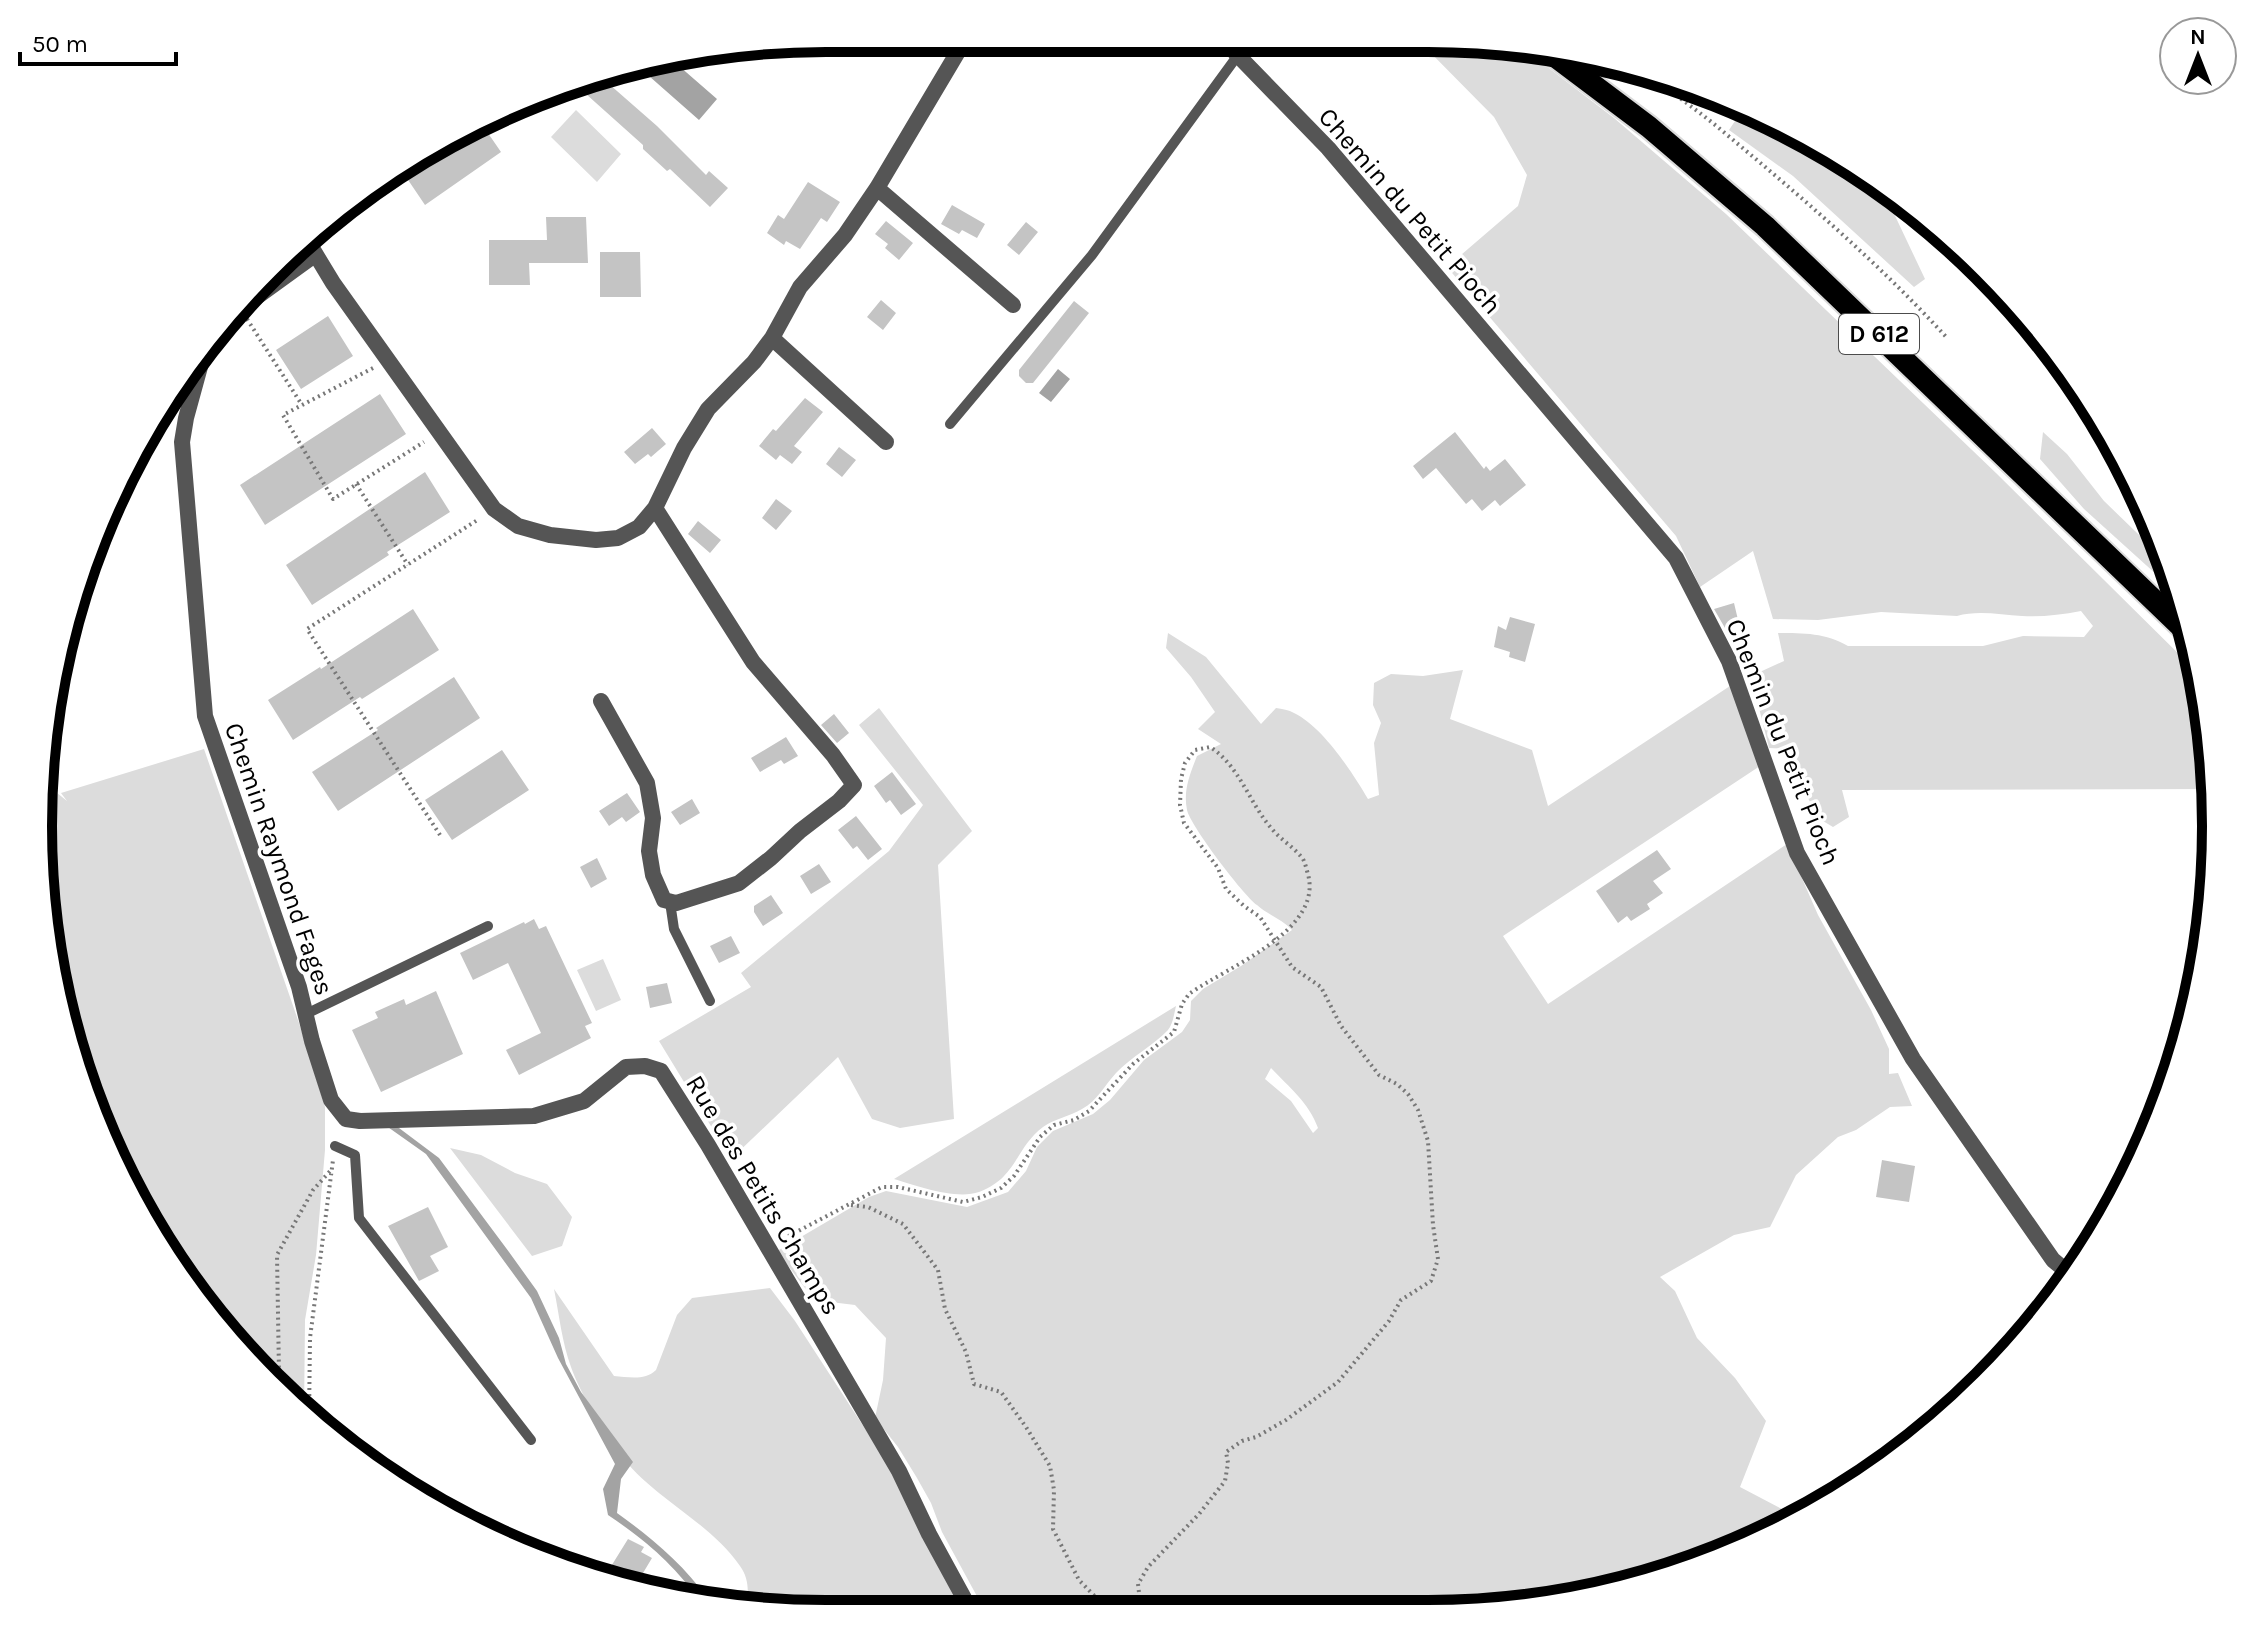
<svg xmlns="http://www.w3.org/2000/svg" width="2254" height="1652" font-family="Karla,sans-serif">
  <rect width="100%" height="100%" fill="#fff"/>
  <path fill="#dcdcdc" fill-rule="evenodd" d="M 1418,40 L 1479,40 L 1514,45 L 1546,66 L 1614,118 L 1726,214 L 1996,473 L 2198,673 L 2214,775 L 2214,789 L 1842,790 L 1849,817 L 1833,827 L 1818,818 L 1804,790 L 1791,749 L 1769,748 L 1751,676 L 1784,661 L 1778,633 C 1804,633 1826,633 1848,646 L 1983,646 L 2023,636 L 2084,637 L 2093,626 L 2081,611 C 2061,615 2042,617 2022,616 C 2001,615 1978,610 1957,616 L 1881,612 L 1818,620 L 1773,619 L 1753,551 L 1700,587 L 1676,536 L 1447,267 L 1518,206 L 1527,175 L 1494,117 Z
    M 1745,106 L 1865,171 L 1879,182 L 1925,279 L 1914,287 L 1793,176 L 1729,130 Z
    M 576,110 L 621,154 L 597,182 L 551,137 Z
    M 2043,432 L 2067,454 L 2104,501 L 2166,561 L 2178,594 L 2084,509 L 2040,459 Z
    M 1168,633 L 1206,657 L 1261,724 L 1276,708 C 1282,709 1289,710 1294,713 C 1323,727 1352,772 1368,799 L 1379,795 L 1374,743 L 1381,723 L 1373,705 L 1374,683 L 1391,674 L 1423,676 L 1463,670 L 1450,719 L 1532,750 L 1548,806 L 1730,686 L 1760,766 L 1503,936 L 1548,1004 L 1787,844 L 1818,915 L 1871,1010 L 1889,1049 L 1889,1074 L 1898,1073 L 1912,1106 L 1890,1107 L 1856,1130 L 1838,1137 L 1796,1175 L 1770,1227 L 1734,1235 L 1660,1277 L 1675,1291 L 1697,1338 L 1735,1378 L 1766,1421 L 1740,1487 L 1795,1516 L 1729,1554 L 1531,1607 L 985,1611 L 942,1532 L 931,1503 L 917,1478 L 898,1447 L 875,1418 L 883,1380 L 886,1338 L 855,1305 L 814,1300 L 777,1251 L 869,1197 L 886,1191 L 967,1207 L 1008,1192 L 1026,1171 L 1037,1147 L 1053,1131 L 1093,1114 L 1110,1100 L 1144,1060 L 1182,1032 L 1190,1020 L 1191,1001 L 1203,989 L 1241,966 L 1292,930 C 1282,919 1268,915 1257,905 C 1243,895 1190,825 1187,810 C 1183,790 1190,774 1197,756 L 1221,744 L 1198,729 L 1215,712 L 1191,677 L 1166,648 ZM 1271,1068 C 1289,1087 1309,1103 1318,1128 L 1313,1133 L 1291,1101 L 1265,1079 Z
    M 879,708 L 972,831 L 938,865 L 954,1119 L 900,1128 L 872,1119 L 838,1057 L 731,1159 L 659,1041 L 751,987 L 741,973 L 889,851 L 923,805 L 859,725 Z
    M 204,749 L 299,1023 L 325,1107 L 325,1150 L 316,1255 L 305,1320 L 304,1415 L 201,1305 L 143,1220 L 80,1080 L 40,878 L 46,784 L 67,801 L 61,793 Z
    M 603,959 L 621,1000 L 596,1011 L 577,970 Z
    M 1176,1006 C 1174,1014 1173,1024 1168,1030 C 1154,1045 1131,1057 1116,1073 C 1104,1086 1098,1100 1082,1109 C 1070,1116 1054,1119 1043,1127 C 1015,1148 1017,1178 979,1192 C 956,1200 917,1186 894,1179 Z
    M 450,1148 L 481,1155 L 515,1173 L 547,1184 L 572,1217 L 562,1246 L 532,1256 Z
    M 770,1288 L 795,1321 L 888,1464 L 967,1611 L 774,1612 L 746,1607 C 749,1593 749,1578 740,1566 C 708,1520 652,1498 619,1453 C 603,1431 580,1393 571,1367 C 562,1343 559,1314 554,1289 L 614,1376 C 628,1377 645,1381 656,1370 L 677,1315 L 692,1298 Z"/>
  <path fill="#a3a3a3" d="M 664,59 L 671,59 L 717,99 L 699,120 L 649,76 Z
    M 1058,369 L 1070,379 L 1051,402 L 1039,393 Z
    M 385,1125 L 395,1125 L 439,1158 L 509,1252 L 537,1291 L 559,1338 L 566,1364 L 581,1392 L 633,1462 L 621,1479 L 617,1513 C 652,1538 683,1564 708,1599 L 697,1597 C 670,1561 645,1540 608,1515 L 603,1489 L 615,1464 L 558,1358 L 531,1298 L 426,1154 Z"/>
  <path fill="#c4c4c4" d="M 601,77 L 657,126 L 706,175 L 709,171 L 728,188 L 710,207 L 670,169 L 667,171 L 643,149 L 643,145 L 586,94 Z
    M 481,123 L 501,152 L 425,205 L 400,168 L 432,144 Z
    M 808,182 L 840,202 L 827,222 L 821,218 L 800,249 L 786,241 L 784,245 L 767,233 L 778,215 L 784,219 Z
    M 952,205 L 985,224 L 977,238 L 962,230 L 959,234 L 941,224 Z
    M 546,217 L 586,217 L 588,263 L 529,263 L 530,285 L 489,285 L 489,240 L 547,240 Z
    M 886,221 L 913,243 L 899,260 L 885,248 L 888,244 L 875,234 Z
    M 1026,222 L 1038,232 L 1019,255 L 1007,245 Z
    M 600,252 L 640,252 L 641,297 L 600,297 Z
    M 881,300 L 896,313 L 883,330 L 867,317 Z
    M 1074,301 L 1089,313 L 1033,383 L 1026,383 L 1019,376 L 1019,370 Z
    M 328,316 L 353,356 L 301,389 L 276,350 Z
    M 380,394 L 406,434 L 265,525 L 240,485 Z
    M 805,398 L 823,412 L 794,446 L 802,452 L 792,464 L 780,455 L 776,460 L 759,446 L 773,429 L 776,431 Z
    M 652,428 L 666,444 L 651,457 L 648,454 L 635,464 L 624,452 Z
    M 1455,432 L 1484,469 L 1486,466 L 1490,471 L 1505,459 L 1526,485 L 1500,506 L 1495,500 L 1482,511 L 1472,499 L 1466,504 L 1436,468 L 1423,479 L 1413,466 Z
    M 839,447 L 856,460 L 842,477 L 826,464 Z
    M 425,472 L 450,512 L 387,552 L 389,555 L 312,605 L 286,565 Z
    M 776,499 L 792,511 L 776,530 L 762,518 Z
    M 698,521 L 721,540 L 710,553 L 688,534 Z
    M 1734,603 L 1739,624 L 1725,628 L 1714,609 Z
    M 413,609 L 439,650 L 362,699 L 360,697 L 293,740 L 268,700 L 320,667 L 321,669 Z
    M 1510,617 L 1535,624 L 1525,662 L 1509,657 L 1510,652 L 1494,647 L 1498,626 L 1506,630 Z
    M 454,677 L 480,718 L 338,811 L 312,772 L 378,730 L 376,728 Z
    M 834,714 L 849,733 L 837,743 L 821,725 Z
    M 786,737 L 798,756 L 784,764 L 781,760 L 760,772 L 751,758 Z
    M 502,750 L 529,790 L 452,840 L 425,800 Z
    M 892,772 L 916,804 L 901,815 L 890,800 L 886,803 L 874,786 Z
    M 627,793 L 640,812 L 626,822 L 622,817 L 609,826 L 599,811 Z
    M 692,799 L 700,813 L 680,825 L 671,812 Z
    M 856,816 L 882,849 L 868,860 L 857,846 L 853,849 L 838,830 Z
    M 1657,850 L 1671,869 L 1653,881 L 1663,893 L 1647,904 L 1650,909 L 1631,921 L 1627,916 L 1618,923 L 1596,891 Z
    M 597,858 L 607,879 L 591,888 L 580,867 Z
    M 819,864 L 831,882 L 811,894 L 800,876 Z
    M 771,895 L 783,913 L 763,926 L 754,912 L 754,906 Z
    M 534,919 L 539,929 L 546,926 L 592,1023 L 585,1026 L 591,1038 L 519,1075 L 506,1050 L 541,1033 L 508,963 L 473,980 L 460,953 L 524,922 L 525,924 Z
    M 731,936 L 740,953 L 719,963 L 710,946 Z
    M 667,983 L 672,1003 L 650,1008 L 646,987 Z
    M 436,991 L 463,1054 L 381,1092 L 352,1030 L 378,1018 L 375,1012 L 404,999 L 406,1005 Z
    M 1882,1160 L 1915,1166 L 1909,1202 L 1876,1197 Z
    M 428,1207 L 448,1247 L 430,1256 L 439,1271 L 419,1281 L 388,1226 Z
    M 628,1539 L 644,1547 L 641,1552 L 652,1558 L 637,1583 L 610,1568 Z"/>
  <g fill="none" stroke-linecap="round" stroke-linejoin="round">
    <g stroke="#dbdbdb" stroke-width="26">
      <path id="trunk" d="M 1548,51 L 1649,127 L 1765,226 L 2192,637"/>
    </g>
    <path stroke="#777" stroke-width="4" stroke-dasharray="2 4" stroke-linecap="butt" d="M 1643,69 C 1667,90 1695,108 1720,129 C 1799,195 1878,262 1948,339
      M 247,319 L 302,405
      M 373,368 L 283,415 L 333,499 L 424,442
      M 2135,478 L 2128,493 L 2135,513 L 2157,538
      M 356,484 L 408,565
      M 440,835 L 307,629 L 479,519
      M 851,1205 L 868,1207 L 903,1224 L 938,1270 L 945,1309 L 966,1352 L 974,1384 L 1001,1392 L 1026,1427 L 1050,1466 L 1054,1490 L 1053,1529 L 1079,1580 L 1108,1610
      M 783,1239 L 882,1187 L 898,1187 L 963,1202 L 982,1197 L 1001,1188 L 1014,1176 L 1040,1137 L 1054,1125 L 1074,1120 L 1089,1111 L 1133,1064 L 1174,1032 L 1182,1004 L 1189,994 C 1228,966 1327,930 1307,871 C 1306,867 1305,863 1303,859 C 1295,848 1281,840 1272,829 C 1249,803 1240,766 1210,747 L 1195,750 L 1185,763 L 1181,779 L 1180,805 L 1184,823 L 1218,868 L 1226,889 L 1244,906 L 1260,917 L 1292,967 L 1321,987 L 1341,1026 L 1379,1075 L 1397,1084 L 1408,1094 L 1418,1110 L 1428,1141 L 1433,1225 L 1438,1259 L 1431,1281 L 1401,1300 L 1389,1321 L 1338,1382 L 1286,1420 L 1256,1437 L 1242,1441 L 1226,1452 L 1228,1463 L 1225,1481 L 1199,1514 L 1148,1567 L 1138,1584 L 1141,1610
      M 275,1385 L 279,1373 L 277,1255 L 313,1190 L 332,1169
      M 309,1420 L 310,1338 L 333,1160"/>
    <path stroke="#555" stroke-width="10" d="M 248,307 L 317,257
      M 950,424 L 1092,255 L 1238,55
      M 670,902 L 674,929 L 710,1001
      M 306,1014 L 488,926
      M 335,1146 L 355,1155 L 359,1218 L 531,1440"/>
    <path stroke="#555" stroke-width="16" d="M 1222,39 L 1328,148 L 1676,558 L 1729,661 L 1797,853 L 1913,1059 L 2053,1260 L 2071,1275
      M 877,188 L 1013,305
      M 307,240 L 333,283 L 494,509 L 518,526 L 550,535 L 596,540 L 618,538 L 639,527 L 655,508 L 684,448 L 708,409 L 754,362 L 772,338 L 800,287 L 845,235 L 877,188 L 965,40
      M 772,338 L 886,442
      M 206,345 L 186,418 L 182,442 L 205,716 L 299,987 L 312,1041 L 331,1100 L 346,1119 L 360,1121 L 534,1116 L 584,1101 L 626,1067 L 645,1066 L 661,1071 L 708,1145 L 899,1471 L 929,1534 L 971,1611
      M 601,701 L 647,783 L 653,818 L 649,851 L 653,875 L 664,900 L 676,903 L 739,883 L 771,858 L 800,831 L 839,801 L 854,785 L 833,755 L 753,662 L 655,508"/>
    <use href="#trunk" stroke="#000" stroke-width="22"/>
  </g>
  <g text-anchor="middle" dominant-baseline="central" stroke-width="7" stroke-linejoin="round" paint-order="stroke">
    <rect fill="#fff" stroke="#4c4c4c" stroke-width="2" x="1839" y="314" width="80" height="40" rx="6"/>
    <g font-size="24" font-weight="bold" fill="#000">
      <text x="1879" y="334">D 612</text>
    </g>
    <g font-size="26" fill="#000" stroke="#fff">
      <text transform="translate(1410 211) rotate(49)">Chemin du Petit Pioch</text>
      <text transform="translate(1783 742) rotate(68)">Chemin du Petit Pioch</text>
      <text transform="translate(279 859) rotate(71)">Chemin Raymond Fages</text>
      <text transform="translate(763 1195) rotate(59)">Rue des Petits Champs</text>
    </g>
  </g>
  <path d="M0 0H2254V1652H0ZM826 52H1428A774 774 0 0 1 2202 826V826A774 774 0 0 1 1428 1600H826A774 774 0 0 1 52 826V826A774 774 0 0 1 826 52Z" fill="#fff" fill-rule="evenodd"/>
  <path fill="none" stroke="#000" stroke-width="10" d="M826 52H1428A774 774 0 0 1 2202 826V826A774 774 0 0 1 1428 1600H826A774 774 0 0 1 52 826V826A774 774 0 0 1 826 52Z"/>
  <g transform="translate(2198 56)"><circle r="38" fill="#ffffff" stroke="#999999" stroke-width="2"/>
  <path d="M0-6L14 30L0 20L-14 30Z" fill="#000000"/>
  <text y="-12" font-size="22" font-weight="bold" text-anchor="middle" fill="#000000">N</text>
  </g>
  <path d="M20 52v12h156v-12" fill="none" stroke="#000000" stroke-width="4"/>
  <text x="32" y="52" font-size="24" fill="#000000" stroke="#ffffff" stroke-width="6" paint-order="stroke">50 m</text>
</svg>
